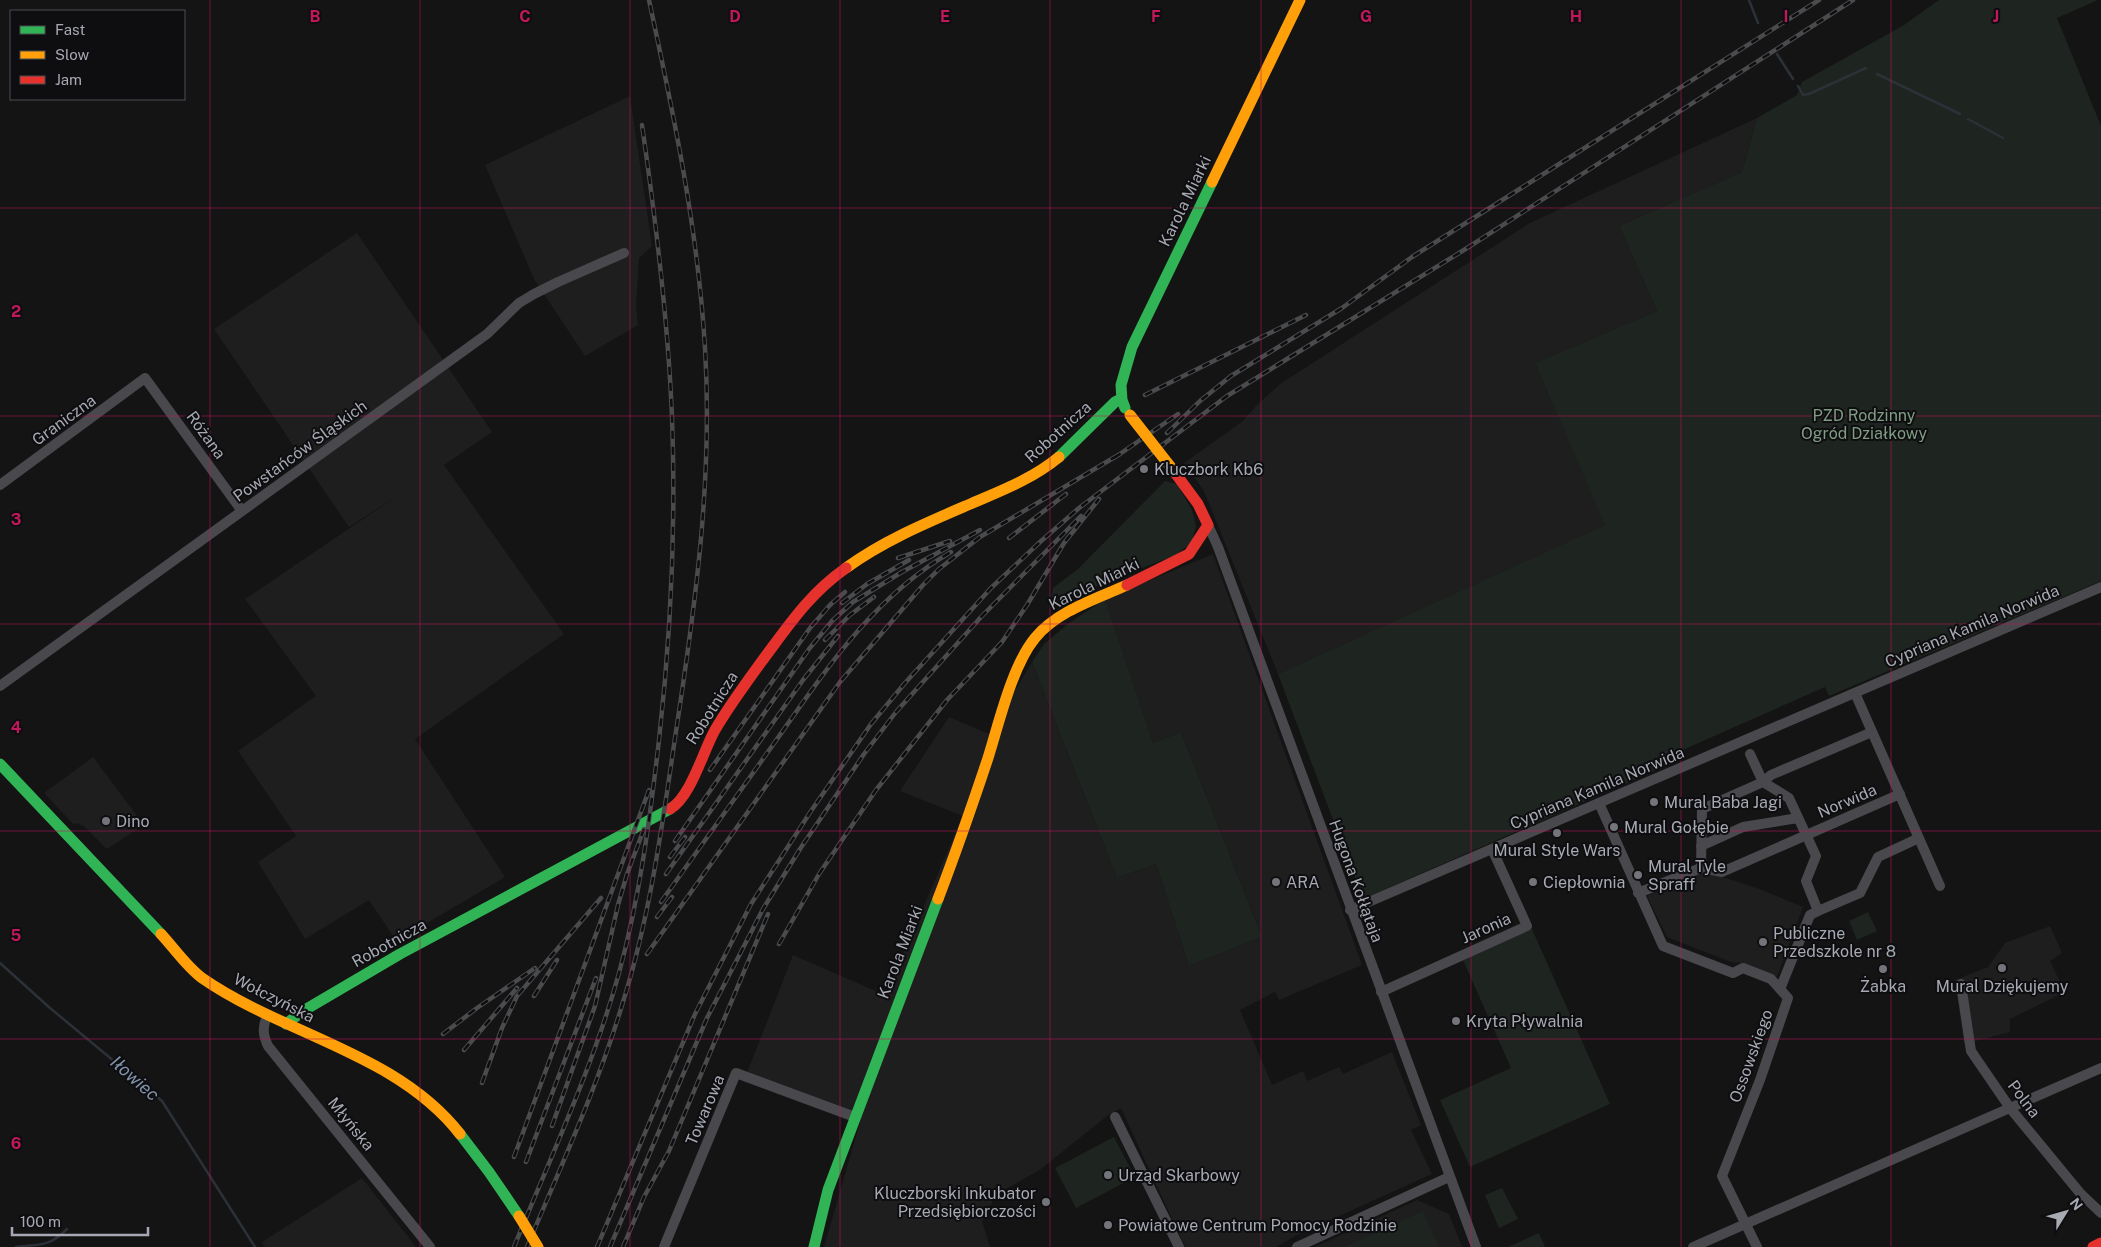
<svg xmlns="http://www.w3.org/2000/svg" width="2101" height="1247" font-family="'Public Sans',sans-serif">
  <rect width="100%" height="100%" fill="#141414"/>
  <path fill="#1e1e1f" d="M 630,96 L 652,246 L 639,258 L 636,306 L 638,325 L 585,356 L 534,279 L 485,165 Z
    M 1757,118 L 1742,172 L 1619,226 L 1657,311 L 1535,363 L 1606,525 L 1278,674 L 1204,491 L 1184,463 L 1243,421 L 1256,406 L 1280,384 L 1530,223 Z
    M 357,233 L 492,432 L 444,465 L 564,634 L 415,739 L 505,877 L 402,938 L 393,936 L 369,900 L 305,939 L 258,862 L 296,836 L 238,751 L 316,696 L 245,599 L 400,494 L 349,527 L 214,329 Z
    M 1213,554 L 1362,965 L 1279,1000 L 1275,992 L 1240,1010 L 1272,1085 L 1303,1071 L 1307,1081 L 1339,1067 L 1343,1074 L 1392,1052 L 1421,1125 L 1411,1130 L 1432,1174 L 1295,1236 L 1276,1247 L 1185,1247 L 1121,1108 L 1107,1116 L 1041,1169 L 997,1194 L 982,1221 L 990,1247 L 824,1247 L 861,1119 L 747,1073 L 793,955 L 885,995 L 963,816 L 900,791 L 949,717 L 989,734 L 1032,662 L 1117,878 L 1156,864 L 1189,966 L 1262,937 L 1181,732 L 1153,743 L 1105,599 Z
    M 93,757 L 144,825 L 107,849 L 84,826 L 76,823 L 74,825 L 44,793 Z
    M 1701,874 L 1720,876 L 1762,890 L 1803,907 L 1777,977 L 1741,963 L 1731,962 L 1667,937 L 1647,896 Z
    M 2050,926 L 2062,953 L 2050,961 L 2065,992 L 2010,1019 L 2010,1032 L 1964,1044 L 1955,980 L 1988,967 L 2005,943 Z
    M 362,1178 L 416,1247 L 265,1247 L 262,1242 Z
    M 1417,1200 L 1449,1214 L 1462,1247 L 1315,1247 Z"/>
  <path fill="#1e241f" d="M 1939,0 L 2098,0 L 2057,18 L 2101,126 L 2101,581 L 1829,696 L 1825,687 L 1660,760 L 1663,767 L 1363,899 L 1278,674 L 1605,525 L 1535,363 L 1657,311 L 1619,226 L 1742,172 L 1757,118 L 1797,95 L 1802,82 L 1904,25 Z
    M 1165,481 L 1177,484 L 1192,510 L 1196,526 L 1192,542 L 1176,555 L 1111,580 L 1050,607 L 1053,588 L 1078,569 Z
    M 1105,599 L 1153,743 L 1181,732 L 1262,937 L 1189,966 L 1156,864 L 1117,878 L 1032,662 L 1044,644 L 1068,624 Z
    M 1868,912 L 1877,931 L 1857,940 L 1849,921 Z
    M 1532,929 L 1610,1104 L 1470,1167 L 1440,1100 L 1511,1068 L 1463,960 Z
    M 1114,1137 L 1135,1177 L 1076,1208 L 1055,1168 Z
    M 1502,1188 L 1518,1219 L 1499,1228 L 1485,1195 Z
    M 1423,1211 L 1439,1247 L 1344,1247 Z
    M 1539,1233 L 1545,1247 L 1508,1247 Z"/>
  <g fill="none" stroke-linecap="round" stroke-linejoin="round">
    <path stroke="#2c3138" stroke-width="2.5" d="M 1749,0 L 1758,23
      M 1777,54 L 1793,79
      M 1877,74 L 1960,114
      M 1798,86 L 1803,95 L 1809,94 L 1866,68
      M 1968,119 L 2003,138
      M 0,963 L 50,1008 L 162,1101 L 255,1247
      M 16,1247 C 41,1244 49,1247 67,1229"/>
    <path stroke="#49494d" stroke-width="10" d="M 0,485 L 145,378 L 242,511
      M 1208,525 L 1218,547 L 1476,1247
      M 0,686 L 487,334 L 519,303 L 534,294 L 558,282 L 624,253
      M 1855,693 L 1940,886
      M 1599,803 L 1663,946 L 1733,973 L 1743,968 L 1771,979 L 1788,998 L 1760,1080 L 1722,1176 L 1757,1247
      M 1701,846 L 1743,827 L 1798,818
      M 1701,868 L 1722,872 L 1900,794
      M 1638,893 L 1701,868 L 1702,809 L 1763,782 L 1750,754
      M 1350,910 L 2101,587
      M 1818,911 L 1860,893 L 1878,857 L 1919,838
      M 1961,984 L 1971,1051 L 2010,1108 L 2080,1193 L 2101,1213
      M 1780,989 L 1810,915 L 1818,911 L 1806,881 L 1816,856 L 1789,798 L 1763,782 L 1771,775 L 1872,732
      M 1381,992 L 1527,926 L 1492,849
      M 267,1016 C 262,1028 263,1035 268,1046 L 430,1247
      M 1115,1117 L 1179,1247
      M 664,1247 L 736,1073 L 855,1117
      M 1297,1247 L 1449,1177
      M 1693,1247 L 2101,1068"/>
    <path stroke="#30b455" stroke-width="11" d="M 1125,408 L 1122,400 L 1121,385 L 1132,347 L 1212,182
      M 1059,457 L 1115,402 L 1121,399
      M 0,764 L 161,934
      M 286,1024 L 303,1011 L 400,954 L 670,809
      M 460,1134 L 489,1172 L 519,1216
      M 814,1247 L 828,1190 L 938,899"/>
    <path stroke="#ff9f0a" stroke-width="11" d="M 1212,182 L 1300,0
      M 846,568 C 883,541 926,523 968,505 C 1000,491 1031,480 1059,457
      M 938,899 C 956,852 972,806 988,758 C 999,723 1012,666 1035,638 C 1057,611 1096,599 1127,585
      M 161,934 C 174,948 187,967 202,978 C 284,1035 397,1053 460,1134"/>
    <path stroke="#e5322d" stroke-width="11" d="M 1127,585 L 1189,554 L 1208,525 L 1198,504 L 1173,470
      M 670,809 C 691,797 703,751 715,730 C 729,706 746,683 762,661 C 789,625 809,594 846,568
      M 2093,1247 L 2101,1243"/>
    <g stroke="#4a4b4d" stroke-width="4.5">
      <path id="rail" d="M 1145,395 L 1306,315
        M 1167,433 L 1200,401 L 1231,376 L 1342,308 L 1412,257 L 1819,0
        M 1114,458 L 1178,414
        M 1009,538 L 1066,494
        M 898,558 L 950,541
        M 842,603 L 867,584 L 909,560
        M 825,640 L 850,615 L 874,597
        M 710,770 L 810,628 L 830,605 L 845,592
        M 675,841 L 809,649 L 832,621 L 853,602 L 902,572 L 980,530
        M 670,857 L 685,837
        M 666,874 L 803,680 L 838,636
        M 661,902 C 699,849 737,795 775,742 C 825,671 873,597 951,552
        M 657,917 L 672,897
        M 779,944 L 819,874 L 876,790 L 947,700 L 1002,642 L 1027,605 L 1064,543 L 1099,499
        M 647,954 L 840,682 L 923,585 L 939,569 L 980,537 L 1120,454
        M 534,996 L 557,960
        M 443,1034 L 477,1008 L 535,968
        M 464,1050 L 517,988
        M 482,1083 L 502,1028 L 517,996 L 601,898
        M 552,1126 L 595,1006 L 618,905 L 627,874 L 644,829
        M 514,1157 L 649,790
        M 526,1162 L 596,978
        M 514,1247 C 551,1156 593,1067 619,973 C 640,896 650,818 659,740 C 671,633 676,525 672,417 C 668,319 656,222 642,125
        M 527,1247 C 561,1166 598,1086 623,1002 C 650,916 662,827 675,738 C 695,608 713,480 705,348 C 698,230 674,116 649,0
        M 597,1247 L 695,1014 L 751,904 L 811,811 L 871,724 L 905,683 L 991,588 L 1040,542 L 1079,508 L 1227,396 L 1464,250 L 1853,0
        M 610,1247 L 707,1018 L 763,909 L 800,849 L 864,754 L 896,712 L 981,617 L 1081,516
        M 623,1247 L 644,1197 L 669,1151 L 768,914"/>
    </g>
    <use href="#rail" stroke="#0e0e10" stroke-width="2.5" stroke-dasharray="8" stroke-linecap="butt"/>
    <path stroke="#ff9f0a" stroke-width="11" d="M 1130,415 L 1173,470
      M 519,1216 L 538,1247"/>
  </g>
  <path fill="none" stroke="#c2185b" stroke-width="1" stroke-opacity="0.55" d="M 210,0 L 210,1247M 420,0 L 420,1247M 630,0 L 630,1247M 840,0 L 840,1247M 1050,0 L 1050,1247M 1261,0 L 1261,1247M 1471,0 L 1471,1247M 1681,0 L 1681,1247M 1891,0 L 1891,1247M 0,208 L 2101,208M 0,416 L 2101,416M 0,624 L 2101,624M 0,831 L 2101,831M 0,1039 L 2101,1039"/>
  <g fill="#74757b" stroke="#0e0e10" stroke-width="2">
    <circle cx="1144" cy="469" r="5"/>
    <circle cx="1654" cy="802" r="5"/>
    <circle cx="106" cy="821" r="5"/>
    <circle cx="1614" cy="827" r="5"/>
    <circle cx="1557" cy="833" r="5"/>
    <circle cx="1638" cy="875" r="5"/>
    <circle cx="1276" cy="882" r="5"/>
    <circle cx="1533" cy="882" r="5"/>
    <circle cx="1763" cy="942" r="5"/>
    <circle cx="2002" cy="968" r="5"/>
    <circle cx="1883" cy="969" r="5"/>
    <circle cx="1456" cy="1021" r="5"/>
    <circle cx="1108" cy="1175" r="5"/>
    <circle cx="1046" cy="1202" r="5"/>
    <circle cx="1108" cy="1225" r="5"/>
  </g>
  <g text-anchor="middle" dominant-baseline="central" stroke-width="4" stroke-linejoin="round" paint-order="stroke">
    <g font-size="16" fill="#a7a9b3" stroke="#0e0e10">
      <text transform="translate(1185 201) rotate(-64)">Karola Miarki</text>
      <text transform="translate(64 420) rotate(-36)">Graniczna</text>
      <text transform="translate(1058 432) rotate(-42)">Robotnicza</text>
      <text transform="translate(206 435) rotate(54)">Różana</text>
      <text transform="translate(300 451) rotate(-36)">Powstańców Śląskich</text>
      <text transform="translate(1094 584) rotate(-26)">Karola Miarki</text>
      <text transform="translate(1972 626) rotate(-23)">Cypriana Kamila Norwida</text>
      <text transform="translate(712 708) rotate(-58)">Robotnicza</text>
      <text transform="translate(1597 788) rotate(-23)">Cypriana Kamila Norwida</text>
      <text transform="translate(1847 801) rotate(-23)">Norwida</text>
      <text transform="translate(1356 881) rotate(70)">Hugona Kołłątaja</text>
      <text transform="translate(1486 928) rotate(-24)">Jaronia</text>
      <text transform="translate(389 943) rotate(-29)">Robotnicza</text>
      <text transform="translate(900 952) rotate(-69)">Karola Miarki</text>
      <text transform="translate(274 998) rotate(27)">Wołczyńska</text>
      <text transform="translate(1751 1056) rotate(-70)">Ossowskiego</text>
      <text transform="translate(2024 1099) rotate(53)">Polna</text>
      <text transform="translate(705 1110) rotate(-67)">Towarowa</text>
      <text transform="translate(351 1124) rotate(51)">Młyńska</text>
    </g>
    <g font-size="16" fill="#809c84" stroke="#0e0e10">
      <text x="1864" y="415">PZD Rodzinny<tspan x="1864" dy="18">Ogród Działkowy</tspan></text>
    </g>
    <g font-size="16" fill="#a7a9b3" stroke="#0e0e10" text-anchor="start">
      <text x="1154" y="469">Kluczbork Kb6</text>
      <text x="1664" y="802">Mural Baba Jagi</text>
      <text x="116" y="821">Dino</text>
      <text x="1624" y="827">Mural Gołębie</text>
      <text x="1557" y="850" text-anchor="middle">Mural Style Wars</text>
      <text x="1648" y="866">Mural Tyle<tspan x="1648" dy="18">Spraff</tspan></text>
      <text x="1286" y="882">ARA</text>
      <text x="1543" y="882">Ciepłownia</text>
      <text x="1773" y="933">Publiczne<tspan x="1773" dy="18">Przedszkole nr 8</tspan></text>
      <text x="1883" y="986" text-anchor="middle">Żabka</text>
      <text x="2002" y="986" text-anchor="middle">Mural Dziękujemy</text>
      <text x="1466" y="1021">Kryta Pływalnia</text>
      <text x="1118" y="1175">Urząd Skarbowy</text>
      <text x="1036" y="1193" text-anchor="end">Kluczborski Inkubator<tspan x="1036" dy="18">Przedsiębiorczości</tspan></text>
      <text x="1118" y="1225">Powiatowe Centrum Pomocy Rodzinie</text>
    </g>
    <g font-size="18" font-style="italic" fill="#8193aa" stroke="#0e0e10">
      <text transform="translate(135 1078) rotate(41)">Iłowiec</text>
    </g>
  </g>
  <g font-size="16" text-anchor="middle" font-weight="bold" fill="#c2185b" stroke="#0e0e10" stroke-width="4" stroke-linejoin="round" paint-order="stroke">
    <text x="315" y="22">B</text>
    <text x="525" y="22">C</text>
    <text x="735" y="22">D</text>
    <text x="945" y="22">E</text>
    <text x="1156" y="22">F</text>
    <text x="1366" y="22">G</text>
    <text x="1576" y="22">H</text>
    <text x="1786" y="22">I</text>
    <text x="1996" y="22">J</text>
    <text x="16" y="317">2</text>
    <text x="16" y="525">3</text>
    <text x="16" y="733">4</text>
    <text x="16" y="941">5</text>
    <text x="16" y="1149">6</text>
  </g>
  <rect x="10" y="10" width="175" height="90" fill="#0e0e10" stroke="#4b4c51"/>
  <rect x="20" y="26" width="25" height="8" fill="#30b455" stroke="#4b4c51"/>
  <text x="55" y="35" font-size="15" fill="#a7a9b3">Fast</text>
  <rect x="20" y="51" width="25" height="8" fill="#ff9f0a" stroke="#4b4c51"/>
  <text x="55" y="60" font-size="15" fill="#a7a9b3">Slow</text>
  <rect x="20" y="76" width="25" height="8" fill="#e5322d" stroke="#4b4c51"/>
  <text x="55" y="85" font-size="15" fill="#a7a9b3">Jam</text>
  <g transform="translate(2066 1212) rotate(53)" stroke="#0e0e10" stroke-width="4" paint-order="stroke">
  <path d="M0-4L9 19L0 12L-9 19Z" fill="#a7a9b3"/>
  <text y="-8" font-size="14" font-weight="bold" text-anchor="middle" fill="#a7a9b3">N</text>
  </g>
  <path d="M12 1227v8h136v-8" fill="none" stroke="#a7a9b3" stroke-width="2.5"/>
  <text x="20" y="1227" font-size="15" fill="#a7a9b3" stroke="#0e0e10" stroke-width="4" paint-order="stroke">100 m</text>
</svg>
